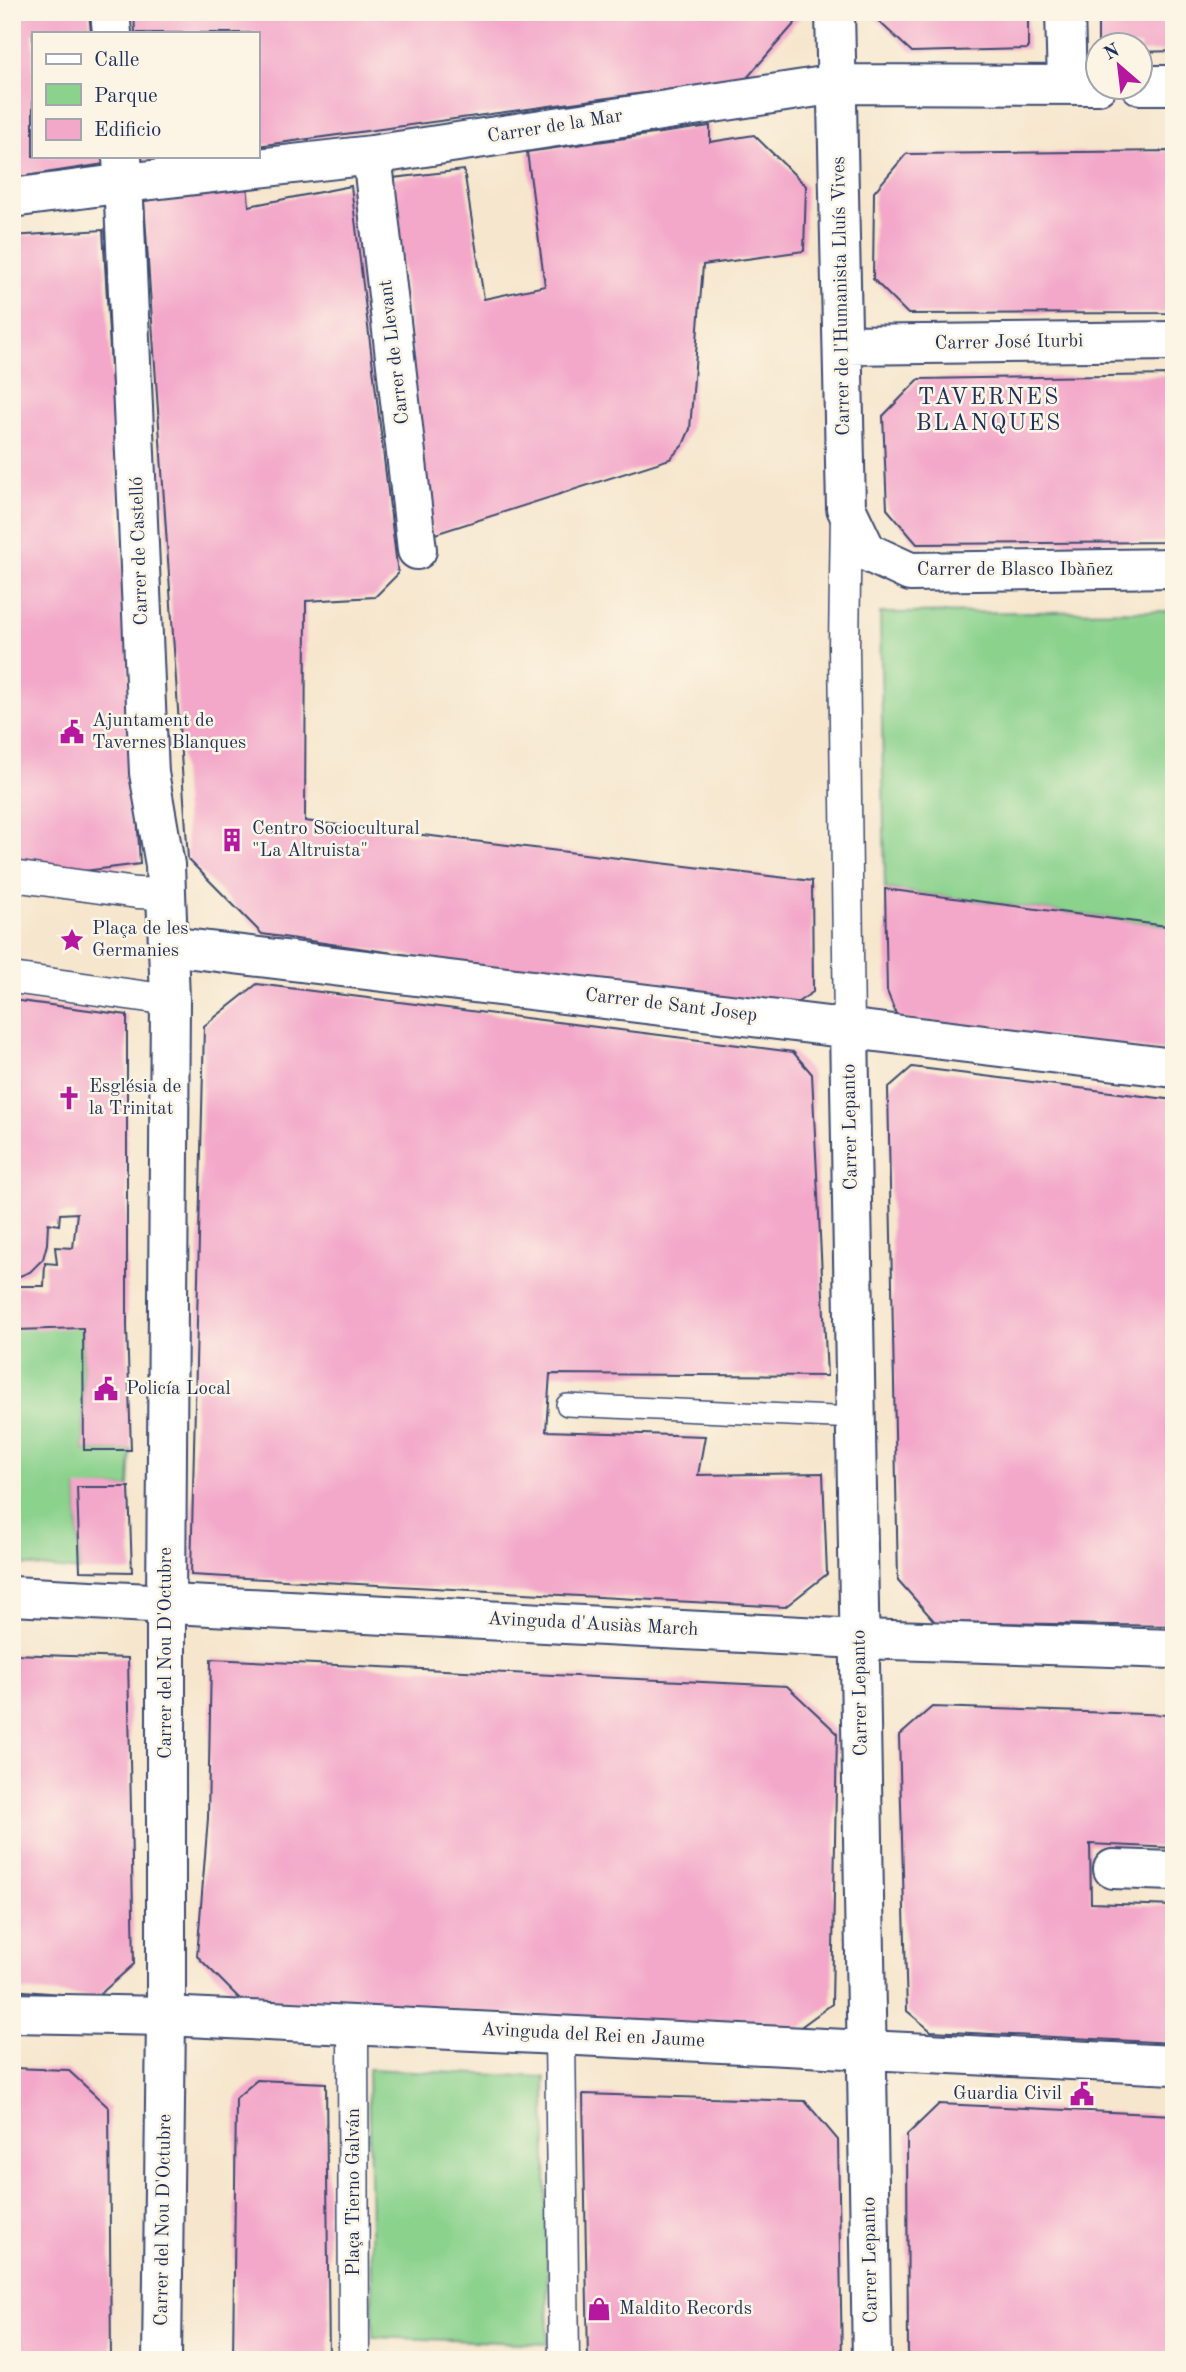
<svg xmlns="http://www.w3.org/2000/svg" width="1186" height="2372" font-family="'Old Standard TT',serif">
  <rect width="100%" height="100%" fill="#fcf5e5"/>
  <filter id="ink" filterUnits="userSpaceOnUse"><feTurbulence type="fractalNoise" baseFrequency=".0143" numOctaves="2"/><feDisplacementMap in="SourceGraphic" scale="14" xChannelSelector="R" yChannelSelector="G"/><feConvolveMatrix kernelMatrix="1 2 1 2 8 2 1 2 1" color-interpolation-filters="sRGB"/></filter>
  <filter id="wash" filterUnits="userSpaceOnUse"><feTurbulence type="fractalNoise" baseFrequency=".00686" numOctaves="4" result="noise"/><feDisplacementMap in="SourceGraphic" scale="28" xChannelSelector="R" yChannelSelector="G"/><feGaussianBlur stdDeviation="1.57" result="paint"/><feColorMatrix in="noise" values="0 0 0 0 0 0 0 0 0 0 0 0 0 0 0 0 0 1.4 0 .05"/><feComposite in="paint" operator="in"/></filter>
  <g filter="url(#wash)">
    <rect width="100%" height="100%" fill="#f6e6cd"/>
    <path fill="#8bd28d" stroke="#538076" stroke-width="2" d="M 1174,611 L 1174,927 L 885,889 L 880,613 Z
      M 12,1294 L 83,1328 L 84,1450 L 131,1450 L 129,1487 L 77,1488 L 80,1571 L 12,1564 Z
      M 368,2069 L 545,2077 L 548,2344 L 373,2337 Z"/>
    <g id="blocks">
      <path fill="#f3a7c9" d="M 12,12 L 89,12 L 91,33 L 33,33 L 33,156 L 103,156 L 104,164 L 12,178 Z
        M 134,12 L 802,12 L 802,15 L 746,79 L 257,146 L 257,33 L 135,33 Z
        M 874,12 L 1028,12 L 1028,49 L 912,52 L 874,17 Z
        M 1098,12 L 1174,12 L 1174,51 L 1140,52 L 1140,46 L 1098,46 Z
        M 710,126 L 710,142 L 754,135 L 806,186 L 804,251 L 703,265 L 690,429 L 683,445 L 670,459 L 432,535 L 393,178 L 464,170 L 484,299 L 545,286 L 527,152 Z
        M 1174,151 L 1174,313 L 908,314 L 873,279 L 874,192 L 906,154 Z
        M 142,156 L 175,156 L 175,157 L 142,162 Z
        M 247,184 L 249,206 L 351,186 L 398,574 L 375,597 L 306,601 L 305,821 L 812,881 L 813,992 L 786,1010 L 262,934 L 188,859 L 144,201 Z
        M 103,230 L 140,864 L 84,871 L 12,871 L 12,236 Z
        M 1174,375 L 1174,542 L 917,544 L 887,509 L 883,416 L 919,379 Z
        M 885,889 L 1174,927 L 1174,1052 L 898,1019 L 887,991 Z
        M 257,984 L 793,1052 L 812,1074 L 827,1376 L 550,1374 L 546,1431 L 705,1436 L 698,1475 L 823,1473 L 827,1574 L 785,1607 L 191,1575 L 204,1026 Z
        M 12,1000 L 127,1015 L 127,1326 L 131,1450 L 84,1450 L 83,1328 L 15,1330 L 17,1286 L 44,1286 L 45,1263 L 57,1264 L 55,1247 L 73,1248 L 77,1213 L 60,1214 L 59,1225 L 48,1223 L 47,1244 L 43,1259 L 30,1272 L 12,1279 Z
        M 912,1067 L 1174,1100 L 1174,1626 L 935,1622 L 898,1580 L 888,1088 Z
        M 77,1487 L 129,1487 L 132,1572 L 80,1571 Z
        M 12,1654 L 128,1658 L 134,1964 L 97,1997 L 12,1990 Z
        M 211,1659 L 787,1686 L 837,1733 L 832,2004 L 798,2029 L 241,2000 L 197,1956 L 208,1818 Z
        M 932,1707 L 1174,1715 L 1174,1848 L 1090,1844 L 1091,1903 L 1174,1906 L 1174,2043 L 931,2031 L 907,2011 L 899,1736 Z
        M 12,2068 L 68,2070 L 109,2108 L 111,2360 L 12,2360 Z
        M 257,2080 L 326,2083 L 329,2360 L 233,2360 L 236,2098 Z
        M 583,2094 L 805,2101 L 838,2140 L 842,2360 L 588,2360 Z
        M 939,2104 L 1174,2115 L 1174,2360 L 908,2360 L 907,2135 Z"/>
    </g>
  </g>
  <g filter="url(#ink)">
    <use href="#blocks" fill-opacity="0" stroke="#3c4a6f" stroke-width="2"/>
    <g fill="none" stroke-linecap="round" stroke-linejoin="round">
      <g stroke="#3c4a6f" stroke-width="24">
        <path id="service" d="M 567,1405 L 856,1418"/>
      </g>
      <g stroke="#3c4a6f" stroke-width="33">
        <path id="pedestrian" d="M 846,512 L 844,647 L 849,1027
          M 12,876 L 137,893 L 166,894
          M 12,978 L 170,1000
          M 353,2025 L 354,2360
          M 560,2035 L 564,2360"/>
      </g>
      <g stroke="#3c4a6f" stroke-width="42">
        <path id="minor" d="M 110,12 L 112,33
          M 835,12 L 846,508 L 867,552 L 910,572 L 1174,568
          M 1065,12 L 1067,85
          M 1140,85 L 1174,85
          M 372,155 L 417,550
          M 122,156 L 149,773 L 165,865 L 170,1000 L 166,1604 L 166,2016 L 162,2360
          M 12,198 L 125,183 L 372,155 L 837,84 L 1098,85
          M 844,345 L 1174,341
          M 168,946 L 1174,1068
          M 849,1027 L 872,2360
          M 1113,1869 L 1174,1871"/>
      </g>
      <g stroke="#3c4a6f" stroke-width="42">
        <path id="tertiary" d="M 12,1596 L 860,1639 L 1174,1649
          M 12,2013 L 166,2016 L 1174,2065"/>
      </g>
      <use href="#service" stroke="#fff" stroke-width="21"/>
      <use href="#pedestrian" stroke="#fff" stroke-width="30"/>
      <use href="#minor" stroke="#fff" stroke-width="38"/>
      <use href="#tertiary" stroke="#fff" stroke-width="38"/>
    </g>
  </g>
  <defs>
    <g id="civic-bare" transform="scale(1.89)"><path d="M-.6-6.5H3V-4.5H.6V-3L4-1V1h2V6H-6V1h2V-1L-.6-3ZM-1.2 2.5V6h2.4V2.5Z" fill="#b5179e" stroke="#fcf5e5" stroke-width="2.5" paint-order="stroke"/></g>
    <g id="building-bare" transform="scale(1.89)"><path d="M-4-6H4V6H1V3H-1V6H-4ZM-2.5-4.3h1.7v1.8h-1.7ZM.8-4.3h1.7v1.8H.8ZM-2.5-1h1.7V.8h-1.7ZM.8-1h1.7V.8H.8Z" fill="#b5179e" stroke="#fcf5e5" stroke-width="2.5" paint-order="stroke"/></g>
    <g id="sight-bare" transform="scale(1.89)"><path d="M0-6L1.8-2.2L6-1.7L2.9 1.2L3.7 5.4L0 3.3L-3.7 5.4L-2.9 1.2L-6-1.7L-1.8-2.2Z" fill="#b5179e" stroke="#fcf5e5" stroke-width="2.5" paint-order="stroke"/></g>
    <g id="church-bare" transform="scale(1.89)"><path d="M-1.2-6h2.4v3.5h3.3v2.4h-3.3V6h-2.4V-.1h-3.3v-2.4h3.3Z" fill="#b5179e" stroke="#fcf5e5" stroke-width="2.5" paint-order="stroke"/></g>
    <g id="shop-bare" transform="scale(1.89)"><path d="M-5-2.5h2.3a2.7 3.5 0 0 1 5.4 0H5L5.5 6h-11ZM-1.5-2.5h3a1.5 2.3 0 0 0-3 0Z" fill="#b5179e" stroke="#fcf5e5" stroke-width="2.5" paint-order="stroke"/></g>
  </defs>
  <g fill-rule="evenodd">
    <use href="#civic-bare" x="72" y="732"/>
    <use href="#building-bare" x="232" y="840"/>
    <use href="#sight-bare" x="72" y="940"/>
    <use href="#church-bare" x="69" y="1098"/>
    <use href="#civic-bare" x="106" y="1389"/>
    <use href="#civic-bare" x="1082" y="2094"/>
    <use href="#shop-bare" x="599" y="2309"/>
  </g>
  <g text-anchor="middle" dominant-baseline="central" stroke-width="5" stroke-linejoin="round" paint-order="stroke">
    <g font-size="19" fill="#1b2f5e" stroke="#fcf5e5">
      <text transform="translate(555 127) rotate(-9)">Carrer de la Mar</text>
      <text transform="translate(842 296) rotate(-91)">Carrer de l'Humanista Lluís Vives</text>
      <text transform="translate(1009 343) rotate(-1)">Carrer José Iturbi</text>
      <text transform="translate(395 352) rotate(-97)">Carrer de Llevant</text>
      <text transform="translate(140 551) rotate(-92)">Carrer de Castelló</text>
      <text x="1015" y="570">Carrer de Blasco Ibàñez</text>
      <text transform="translate(671 1006) rotate(7)">Carrer de Sant Josep</text>
      <text transform="translate(851 1127) rotate(-91)">Carrer Lepanto</text>
      <text transform="translate(593 1625) rotate(3)">Avinguda d'Ausiàs March</text>
      <text transform="translate(166 1653) rotate(-90)">Carrer del Nou D'Octubre</text>
      <text transform="translate(861 1693) rotate(-91)">Carrer Lepanto</text>
      <text transform="translate(593 2036) rotate(3)">Avinguda del Rei en Jaume</text>
      <text transform="translate(354 2192) rotate(-90)">Plaça Tierno Galván</text>
      <text transform="translate(164 2220) rotate(-89)">Carrer del Nou D'Octubre</text>
      <text transform="translate(871 2260) rotate(-91)">Carrer Lepanto</text>
    </g>
    <g font-size="19" fill="#1b2f5e" stroke="#fcf5e5" text-anchor="start">
      <text x="92" y="721">Ajuntament de<tspan x="92" dy="22">Tavernes Blanques</tspan></text>
      <text x="252" y="829">Centro Sociocultural<tspan x="252" dy="22">"La Altruista"</tspan></text>
      <text x="92" y="929">Plaça de les<tspan x="92" dy="22">Germanies</tspan></text>
      <text x="89" y="1087">Església de<tspan x="89" dy="22">la Trinitat</tspan></text>
      <text x="126" y="1389">Policía Local</text>
      <text x="1062" y="2094" text-anchor="end">Guardia Civil</text>
      <text x="619" y="2309">Maldito Records</text>
    </g>
    <g font-size="23" letter-spacing="2" fill="#1b2f5e" stroke="#fcf5e5">
      <text x="989" y="397">TAVERNES<tspan x="989" dy="26">BLANQUES</tspan></text>
    </g>
  </g>
  <rect width="1186" height="2372" fill="none" stroke="#fcf5e5" stroke-width="42"/>
  <rect x="32" y="32" width="228" height="126" fill="#fcf5e5" stroke="#a2a6af" stroke-width="2"/>
  <rect x="46" y="54" width="35" height="10" fill="#ffffff" stroke="#a2a6af" stroke-width="2"/>
  <text x="94" y="66" font-size="21" fill="#1b2f5e">Calle</text>
  <rect x="46" y="84" width="35" height="21" fill="#8bd28d" stroke="#a2a6af" stroke-width="2"/>
  <text x="94" y="102" font-size="21" fill="#1b2f5e">Parque</text>
  <rect x="46" y="119" width="35" height="21" fill="#f3a7c9" stroke="#a2a6af" stroke-width="2"/>
  <text x="94" y="136" font-size="21" fill="#1b2f5e">Edificio</text>
  <g transform="translate(1119 66) rotate(332)"><circle r="33" fill="#fcf5e5" stroke="#a2a6af" stroke-width="2"/>
  <path d="M0-5L12 26L0 18L-12 26Z" fill="#b5179e"/>
  <text y="-10" font-size="19" font-weight="bold" text-anchor="middle" fill="#1b2f5e">N</text>
  </g>
</svg>
